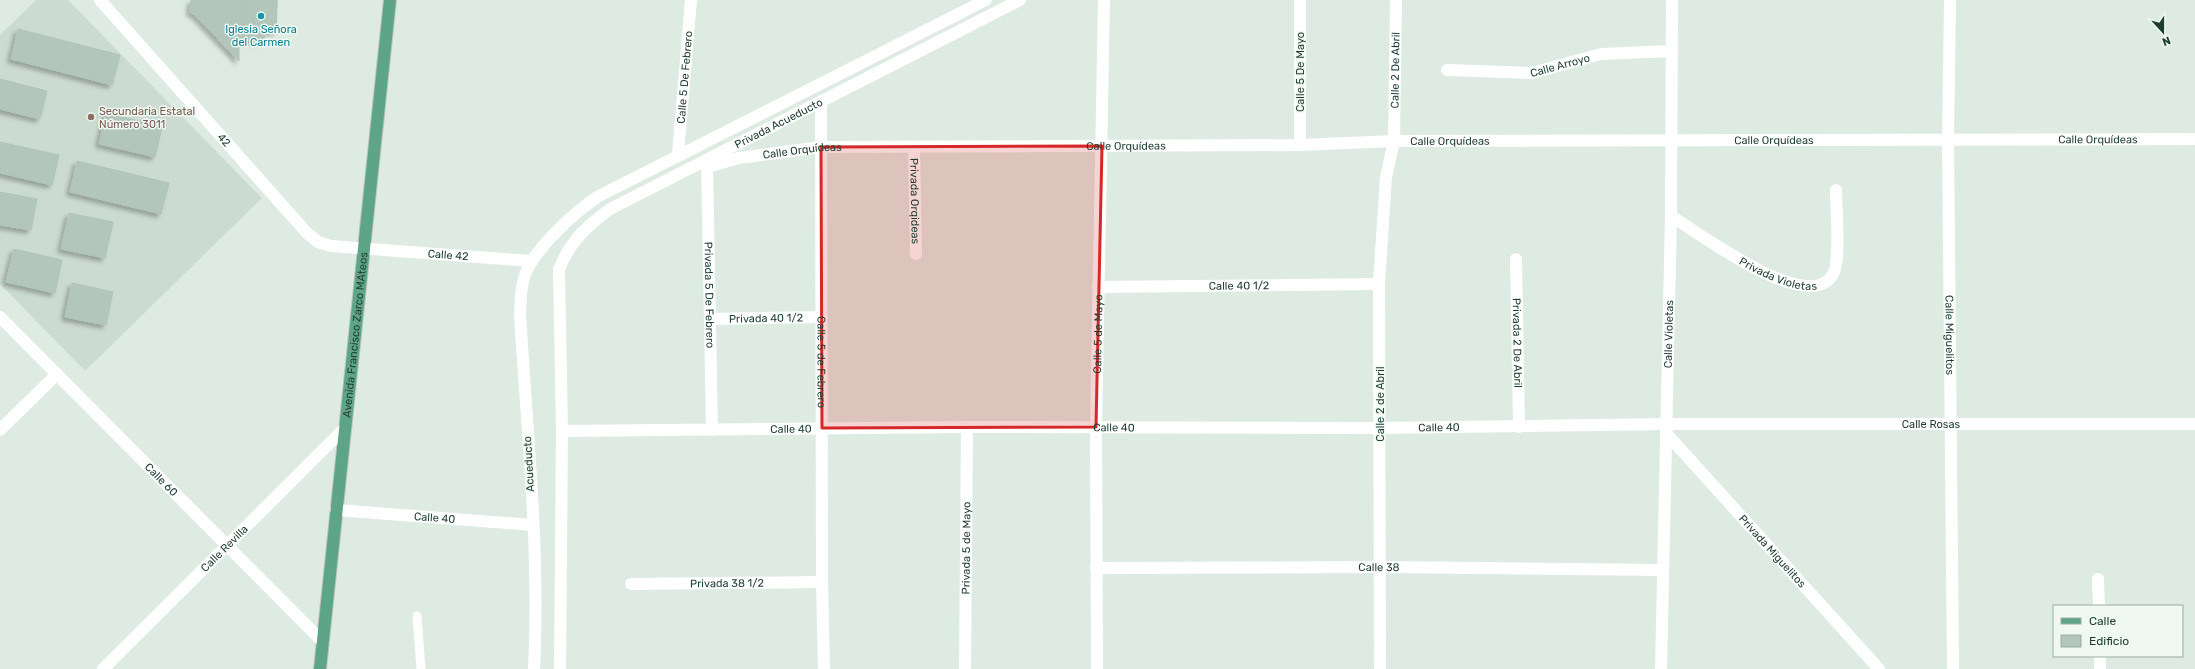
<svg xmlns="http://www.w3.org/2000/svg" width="2195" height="669" font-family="Rubik,sans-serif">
  <defs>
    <filter id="shadow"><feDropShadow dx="-3.5" dy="3.5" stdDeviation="2" flood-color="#0004"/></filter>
  </defs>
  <rect width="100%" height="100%" fill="#deebe3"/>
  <path fill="#ccdbd2" d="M 36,0 L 68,0 L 262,198 L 85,371 L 0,284 L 0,35 Z"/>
  <path fill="#b3c6bc" stroke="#b0c5b9" filter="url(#shadow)" d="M 191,0 L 277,0 L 276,32 L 265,31 L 264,41 L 239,40 L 239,61 L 194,14 L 190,13 Z
    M 246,0 L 277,0 L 276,32 L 265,31 L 264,41 L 244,40 Z
    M 18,29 L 120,55 L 112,85 L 11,59 Z
    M 0,79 L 47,91 L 40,119 L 0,109 Z
    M 106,113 L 162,127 L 155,157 L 99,144 Z
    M 0,142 L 59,155 L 52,185 L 0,173 Z
    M 77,161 L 169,183 L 161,214 L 70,192 Z
    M 0,192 L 37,199 L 31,230 L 0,225 Z
    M 69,213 L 113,222 L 105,258 L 61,249 Z
    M 14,249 L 62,260 L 55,293 L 6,282 Z
    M 72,283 L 113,292 L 106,325 L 65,317 Z"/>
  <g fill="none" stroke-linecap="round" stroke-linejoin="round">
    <g stroke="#bcc5c1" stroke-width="14">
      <g id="primary">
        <path id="s25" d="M 320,669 L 390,0"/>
      </g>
    </g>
    <path stroke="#fff" stroke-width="9" d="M 417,616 L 421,669"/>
    <g stroke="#fff" stroke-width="12">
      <path id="s1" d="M 100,0 L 307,233 L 318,242 L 331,246 L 531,261"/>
      <path id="s2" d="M 1447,70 L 1532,73 L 1601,54 L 1671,51"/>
      <path id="s3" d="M 821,103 L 822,582 L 824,669"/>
      <path d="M 1300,145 L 1300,0"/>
      <path id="s4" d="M 914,148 L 916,254"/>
      <path id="s5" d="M 678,154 L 691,0"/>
      <path id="s6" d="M 707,161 L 712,430"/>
      <path id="s7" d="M 707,167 L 739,158 L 821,147 L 1300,145 L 1394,141 L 2195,139"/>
      <path id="s8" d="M 1671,216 C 1697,232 1810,317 1833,274 C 1841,260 1836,209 1836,190"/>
      <path id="s9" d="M 1516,259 L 1519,427"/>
      <path id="s10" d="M 1098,287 L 1379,284"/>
      <path id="s11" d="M 0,317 L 323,642"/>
      <path id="s12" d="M 710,319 L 822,317"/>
      <path d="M 0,430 L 57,374"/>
      <path id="s13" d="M 562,431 L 967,427 L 1380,428 L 1667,424 L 2195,424"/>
      <path id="s14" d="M 1666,433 L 1879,669"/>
      <path id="s15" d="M 336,510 L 533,525"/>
      <path id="s16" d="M 1096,568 L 1380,567 L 1662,570"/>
      <path d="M 2098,579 L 2099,606"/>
      <path id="s17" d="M 631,584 L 822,582"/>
      <path d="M 2100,656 L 2100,669"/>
      <path id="s18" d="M 103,669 L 345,428"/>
      <path d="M 534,669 C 540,551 527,432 520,314 C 521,301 520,287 525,275 C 534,249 574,213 597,197 L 986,0"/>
      <path id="s19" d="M 560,669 L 562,431 L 559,270 C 569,242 587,226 610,209 L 1020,0"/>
      <path id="s20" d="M 965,669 L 967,427"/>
      <path id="s21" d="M 1097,669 L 1096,427 L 1104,0"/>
      <path id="s22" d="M 1380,669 L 1379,284 L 1386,177 L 1394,141 L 1396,0"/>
    </g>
    <g stroke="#fff" stroke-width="12">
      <path id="s23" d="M 1950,0 L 1948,140 L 1953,669"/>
      <path id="s24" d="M 1661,669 L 1671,216 L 1672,0"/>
    </g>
    <use href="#primary" stroke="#5ea588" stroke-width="12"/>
  </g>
  <path fill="#d62828" fill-opacity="0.2" stroke="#d62828" stroke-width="3" stroke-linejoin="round" d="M 1102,146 L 1096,427 L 822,428 L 821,147 Z"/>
  <circle fill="#0f9aa8" stroke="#eff8f2" stroke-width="1.5" cx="261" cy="16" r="4"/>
  <circle fill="#8d6e63" stroke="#eff8f2" stroke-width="1.5" cx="91" cy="117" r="4"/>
  <g text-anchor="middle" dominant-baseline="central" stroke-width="3" stroke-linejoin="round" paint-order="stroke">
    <g font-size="11" fill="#0d838f" stroke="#eff8f2">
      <text x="261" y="29">Iglesia Señora<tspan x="261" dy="13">del Carmen</tspan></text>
    </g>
    <g font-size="11" fill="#1e3d30" stroke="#eff8f2">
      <text stroke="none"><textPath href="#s2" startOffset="114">Calle Arroyo</textPath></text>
      <text stroke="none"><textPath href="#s22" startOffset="600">Calle 2 De Abril</textPath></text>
      <text transform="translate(1300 72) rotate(-90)">Calle 5 De Mayo</text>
      <text stroke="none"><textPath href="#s5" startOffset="77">Calle 5 De Febrero</textPath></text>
      <text stroke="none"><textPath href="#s19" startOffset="669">Privada Acueducto</textPath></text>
      <text stroke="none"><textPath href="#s7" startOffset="1393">Calle Orquídeas</textPath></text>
      <text stroke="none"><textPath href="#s1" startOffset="187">42</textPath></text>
      <text stroke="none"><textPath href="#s7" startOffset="1069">Calle Orquídeas</textPath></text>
      <text stroke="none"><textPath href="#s7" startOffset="745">Calle Orquídeas</textPath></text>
      <text stroke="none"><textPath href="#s7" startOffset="421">Calle Orquídeas</textPath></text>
      <text stroke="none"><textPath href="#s7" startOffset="97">Calle Orquídeas</textPath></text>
      <text stroke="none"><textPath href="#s4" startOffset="53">Privada Orqideas</textPath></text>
      <text stroke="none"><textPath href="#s1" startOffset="457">Calle 42</textPath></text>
      <text stroke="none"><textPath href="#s8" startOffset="123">Privada Violetas</textPath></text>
      <text stroke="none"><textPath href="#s10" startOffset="141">Calle 40 1/2</textPath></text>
      <text stroke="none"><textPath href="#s6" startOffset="134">Privada 5 De Febrero</textPath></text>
      <text stroke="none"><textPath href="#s12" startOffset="56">Privada 40 1/2</textPath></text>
      <text stroke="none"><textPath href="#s21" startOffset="335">Calle 5 de Mayo</textPath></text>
      <text stroke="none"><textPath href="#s23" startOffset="335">Calle Miguelitos</textPath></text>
      <text stroke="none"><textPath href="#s25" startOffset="336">Avenida Francisco Zarco MAteos</textPath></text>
      <text stroke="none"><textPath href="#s24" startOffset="335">Calle Violetas</textPath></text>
      <text stroke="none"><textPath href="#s9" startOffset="84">Privada 2 De Abril</textPath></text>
      <text stroke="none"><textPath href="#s3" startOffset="259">Calle 5 de Febrero</textPath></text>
      <text transform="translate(1380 404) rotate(-90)">Calle 2 de Abril</text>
      <text stroke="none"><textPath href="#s13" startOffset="1369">Calle Rosas</textPath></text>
      <text stroke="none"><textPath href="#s13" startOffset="552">Calle 40</textPath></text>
      <text stroke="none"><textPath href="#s13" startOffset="877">Calle 40</textPath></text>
      <text stroke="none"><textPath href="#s13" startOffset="229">Calle 40</textPath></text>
      <text transform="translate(529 464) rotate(-93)">Acueducto</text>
      <text stroke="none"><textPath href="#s11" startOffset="229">Calle 60</textPath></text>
      <text stroke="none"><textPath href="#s15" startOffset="99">Calle 40</textPath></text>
      <text stroke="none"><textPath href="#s20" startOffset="121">Privada 5 de Mayo</textPath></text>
      <text stroke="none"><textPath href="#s18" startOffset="171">Calle Revilla</textPath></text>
      <text stroke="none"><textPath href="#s14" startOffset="159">Privada Miguelitos</textPath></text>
      <text stroke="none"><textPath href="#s16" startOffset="283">Calle 38</textPath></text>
      <text stroke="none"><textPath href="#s17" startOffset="96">Privada 38 1/2</textPath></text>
    </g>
    <g font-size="11" fill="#785e54" stroke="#eff8f2" text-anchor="start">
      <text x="99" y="111">Secundaria Estatal<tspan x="99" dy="13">Número 3011</tspan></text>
    </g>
  </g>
  <rect x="2053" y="605" width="130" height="52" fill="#eff8f2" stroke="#9bada4"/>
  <rect x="2061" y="618" width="20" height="6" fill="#5ea588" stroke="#9bada4"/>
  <text x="2089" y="625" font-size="12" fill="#1e3d30">Calle</text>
  <rect x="2061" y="635" width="20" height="12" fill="#b3c6bc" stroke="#9bada4"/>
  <text x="2089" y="645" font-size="12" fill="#1e3d30">Edificio</text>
  <g transform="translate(2163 32) rotate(159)" stroke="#eff8f2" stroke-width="3" paint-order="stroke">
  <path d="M0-3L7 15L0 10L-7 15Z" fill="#1e3d30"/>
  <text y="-6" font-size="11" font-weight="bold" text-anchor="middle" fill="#1e3d30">N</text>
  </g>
</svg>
